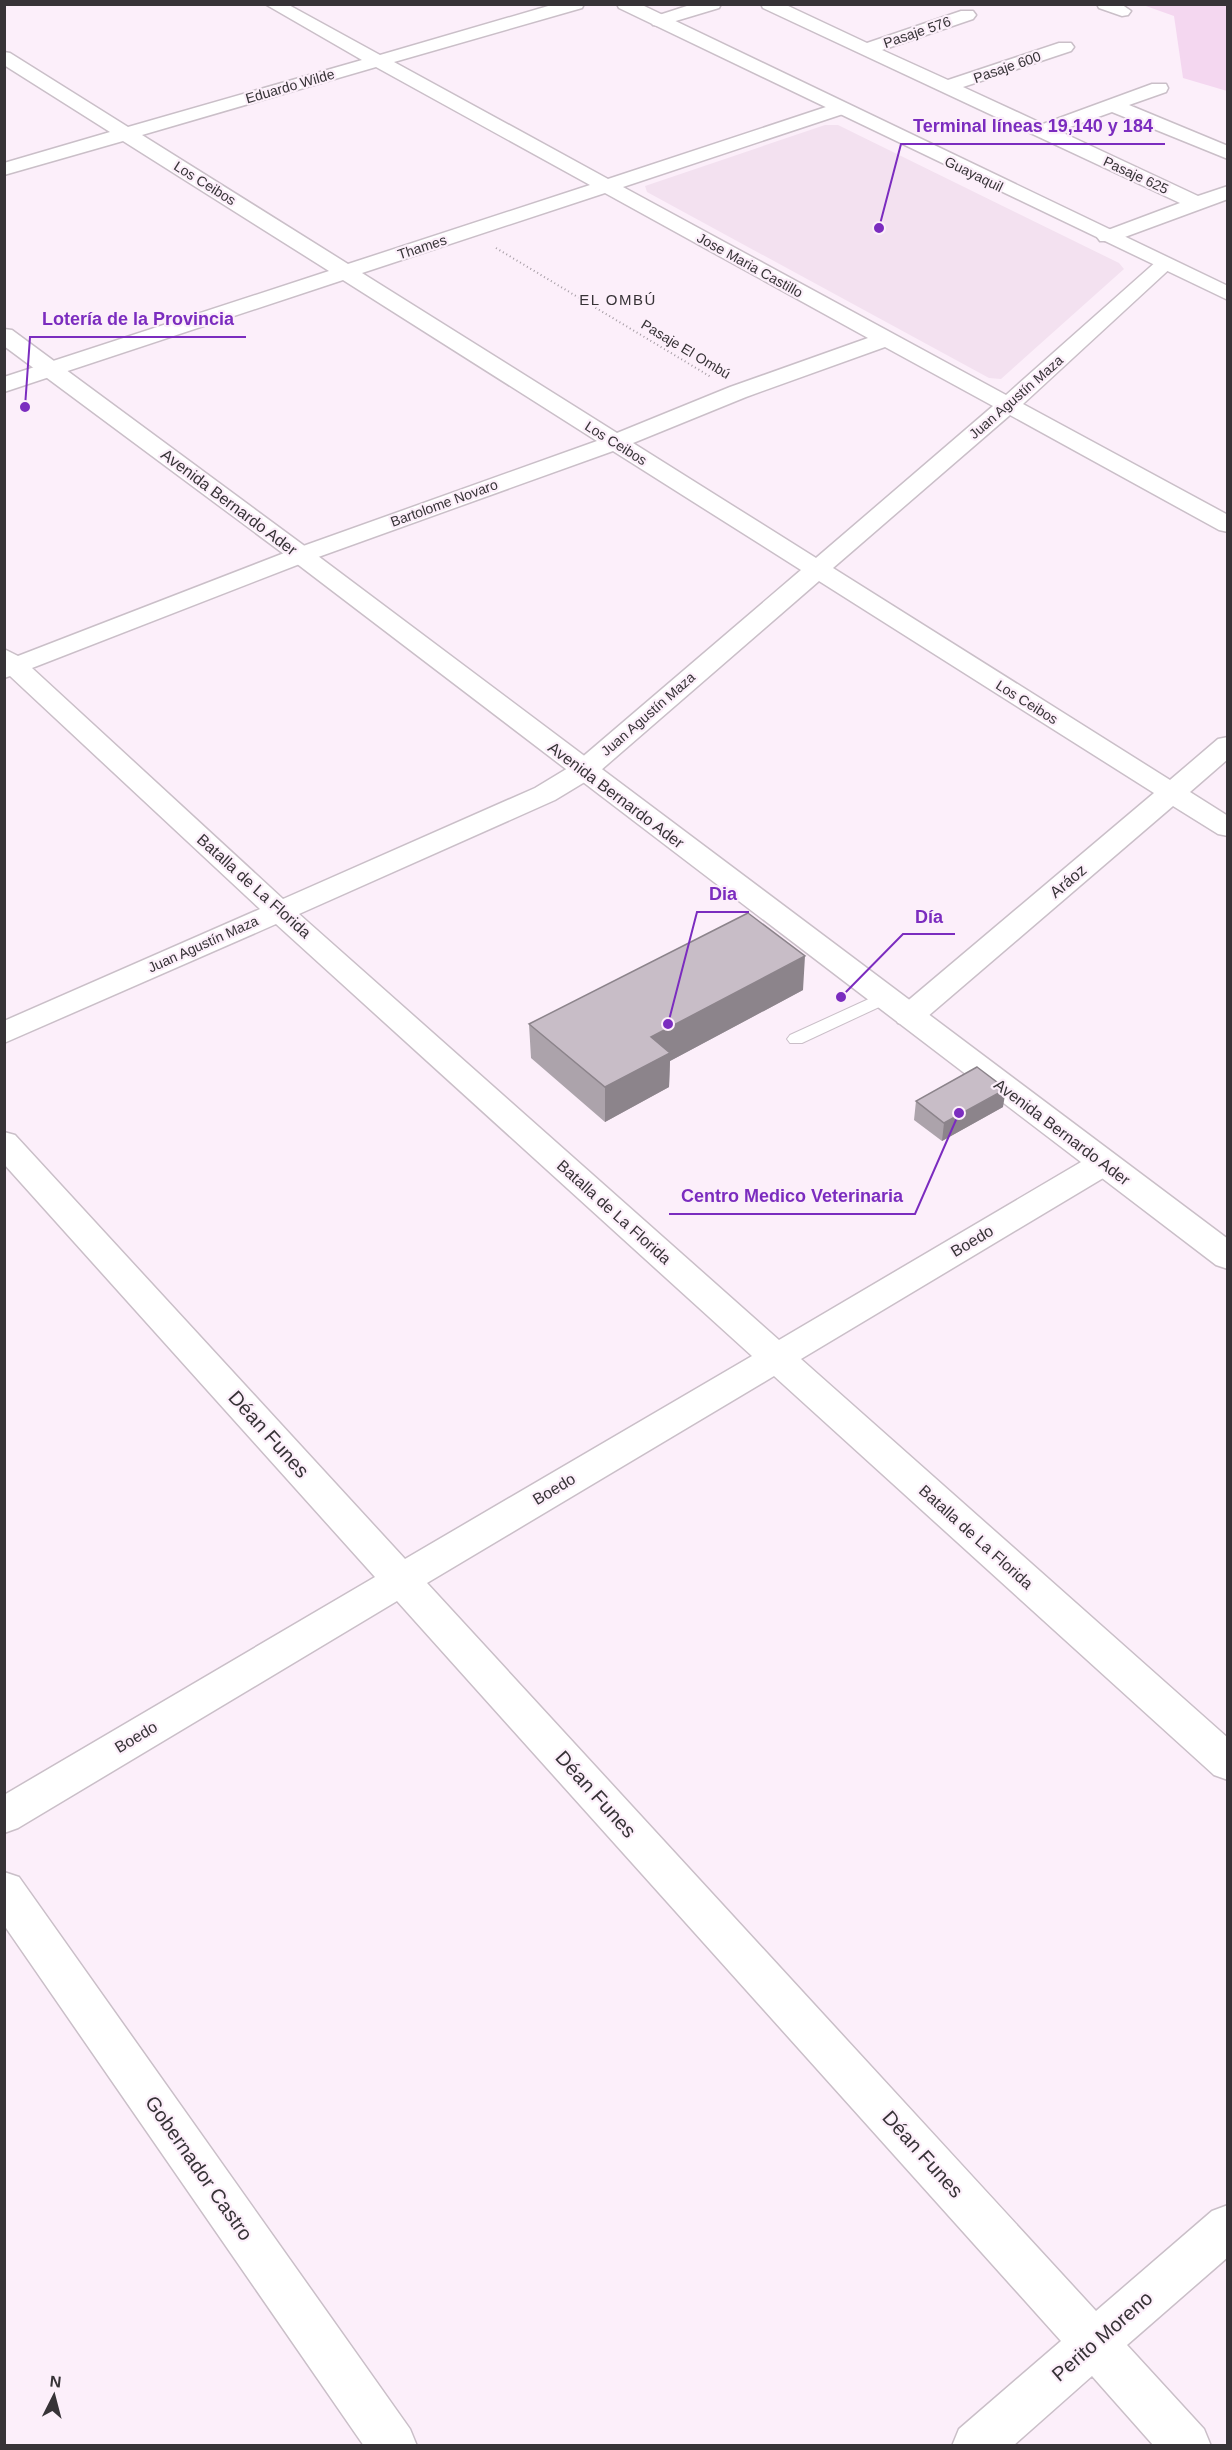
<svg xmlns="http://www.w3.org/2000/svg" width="1232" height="2450" font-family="Arial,sans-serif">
  <rect width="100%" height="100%" fill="#fceffa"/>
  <path fill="#f3e1f0" d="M 825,125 L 838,125 L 1119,263 L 1124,269 L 1001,379 L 989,378 L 647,192 L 645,186 Z"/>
  <path fill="#f4d7f0" d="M 1143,5 L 1227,5 L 1227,91 L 1183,78 L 1174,16 Z"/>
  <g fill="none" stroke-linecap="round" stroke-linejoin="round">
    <g stroke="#cabfc8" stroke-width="2">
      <path id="lane" d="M 884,992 L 890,994 L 893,998 L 890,1002 L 802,1043 L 790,1043 L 787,1039 L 790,1035 Z"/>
    </g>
    <g stroke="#cabfc8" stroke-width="3">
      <path id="street" d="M 265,4 L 287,4 L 380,55 L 555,4 L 584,4 L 582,8 L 394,62 L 608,179 L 832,105 L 846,105 L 848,109 L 846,113 L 623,187 L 1006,395 L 1158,260 L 1165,258 L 1172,260 L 1175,264 L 1023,404 L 1228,515 L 1228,532 L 1219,530 L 1010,415 L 833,568 L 1170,780 L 1218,739 L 1228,737 L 1228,759 L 1190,792 L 1228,816 L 1228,836 L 1218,834 L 1173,806 L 920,1023 L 909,1026 L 898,1023 L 894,1016 L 898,1009 L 1154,793 L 819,581 L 593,777 L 555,800 L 299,914 L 779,1340 L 1093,1155 L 1104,1152 L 1115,1155 L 1120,1163 L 1115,1171 L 801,1359 L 1228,1738 L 1228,1780 L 1214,1775 L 774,1376 L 427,1583 L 1096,2311 L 1212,2211 L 1228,2205 L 1228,2257 L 1127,2345 L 1204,2429 L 1211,2446 L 1154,2446 L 1092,2376 L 1013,2446 L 952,2446 L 959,2429 L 1061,2341 L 397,1601 L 18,1828 L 4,1833 L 4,1795 L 375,1577 L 4,1164 L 4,1132 L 15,1135 L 405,1559 L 752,1356 L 276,924 L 4,1043 L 4,1021 L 260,909 L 10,676 L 4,678 L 4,649 L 18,656 L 292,550 L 597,441 L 343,280 L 4,392 L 4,377 L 329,271 L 123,141 L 4,175 L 4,163 L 110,132 L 4,65 L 4,52 L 10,53 L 128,127 L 362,60 ZM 376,67 L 590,185 L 348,264 L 142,135 ZM 605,193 L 868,338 L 730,387 L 617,433 L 362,273 ZM 885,347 L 993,406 L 816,558 L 633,443 L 746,397 ZM 613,451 L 801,570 L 573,765 L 535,788 L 283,899 L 32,668 L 310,560 Z
        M 693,4 L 721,4 L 719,8 L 659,26 L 653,25 L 650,21 L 653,17 Z
        M 761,4 L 784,4 L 867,43 L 961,11 L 973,11 L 976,15 L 973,19 L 882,50 L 948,80 L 1059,43 L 1071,43 L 1074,47 L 1071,51 L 963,87 L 1043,124 L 1152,84 L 1166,84 L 1168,88 L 1166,92 L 1129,105 L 1228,146 L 1228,159 L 1112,112 L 1059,131 L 1198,196 L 1228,186 L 1228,199 L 1114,241 L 1100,241 L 1097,237 L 1100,233 L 1180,203 L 763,8 Z
        M 1097,4 L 1121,4 L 1131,11 L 1128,15 L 1122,16 L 1099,8 Z
        M 4,1872 L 19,1877 L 410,2429 L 417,2446 L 364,2446 L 4,1925 Z"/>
    </g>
    <g stroke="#cabfc8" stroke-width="3">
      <path id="secondary" d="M 617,4 L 640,4 L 1228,286 L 1228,300 L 619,8 Z
        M 4,329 L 12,330 L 310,550 L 1228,1239 L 1228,1269 L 1216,1265 L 292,560 L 4,346 Z"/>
    </g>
    <path stroke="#a69da5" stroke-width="2" stroke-dasharray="1 3" stroke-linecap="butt" d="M 496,248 L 711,377"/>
    <use href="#lane" fill="#fff" fill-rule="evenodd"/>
    <use href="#street" fill="#fff" fill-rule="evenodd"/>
    <use href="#secondary" fill="#fff" fill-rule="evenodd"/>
  </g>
  <path fill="#aca3ab" d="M 803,990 L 670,1061 L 669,1087 L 605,1122 L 531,1058 L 529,1024 Z
    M 916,1101 L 1003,1107 L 942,1141 L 914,1120 Z"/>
  <path fill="#8c848b" d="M 805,956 L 803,990 L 670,1061 L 669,1087 L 605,1122 L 605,1087 L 651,1037 Z
    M 1006,1089 L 1003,1107 L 942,1141 L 944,1123 Z"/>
  <path fill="#c8bdc7" stroke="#8c848b" stroke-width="1.5" d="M 748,913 L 805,956 L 651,1037 L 670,1053 L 605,1087 L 529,1024 Z
    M 977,1067 L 1006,1089 L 944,1123 L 916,1101 Z"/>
  <g text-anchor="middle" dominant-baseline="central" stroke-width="4.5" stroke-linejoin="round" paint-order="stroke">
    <g font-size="14" fill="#373337" stroke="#fceffa">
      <text transform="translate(917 32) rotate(-19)">Pasaje 576</text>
      <text transform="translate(1007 67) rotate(-19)">Pasaje 600</text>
      <text transform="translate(290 86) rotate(-16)">Eduardo Wilde</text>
      <text transform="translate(974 174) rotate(26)">Guayaquil</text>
      <text transform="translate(1136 175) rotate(25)">Pasaje 625</text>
      <text transform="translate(205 183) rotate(32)">Los Ceibos</text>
      <text transform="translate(422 247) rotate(-18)">Thames</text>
      <text transform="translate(750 265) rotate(29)">Jose Maria Castillo</text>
      <text transform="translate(686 349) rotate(31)">Pasaje El Ombú</text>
      <text transform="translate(1016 397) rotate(-41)">Juan Agustín Maza</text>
      <text transform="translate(616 443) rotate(32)">Los Ceibos</text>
      <text transform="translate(444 503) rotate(-20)">Bartolome Novaro</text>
      <text transform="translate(1027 702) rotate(32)">Los Ceibos</text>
      <text transform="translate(648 714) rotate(-41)">Juan Agustín Maza</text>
      <text transform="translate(203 944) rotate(-24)">Juan Agustín Maza</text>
    </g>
    <g font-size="15" letter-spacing="1.5" fill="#373337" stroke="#fceffa">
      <text x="618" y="299">EL OMBÚ</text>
    </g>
    <g font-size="16" fill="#373337" stroke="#fceffa">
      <text transform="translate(229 502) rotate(37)">Avenida Bernardo Ader</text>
      <text transform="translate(616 795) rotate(37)">Avenida Bernardo Ader</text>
      <text transform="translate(1068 881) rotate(-40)">Aráoz</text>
      <text transform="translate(254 886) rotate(42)">Batalla de La Florida</text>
      <text transform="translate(1062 1132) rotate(37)">Avenida Bernardo Ader</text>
      <text transform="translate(614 1212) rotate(42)">Batalla de La Florida</text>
      <text transform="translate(972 1241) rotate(-31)">Boedo</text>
      <text transform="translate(554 1489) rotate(-31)">Boedo</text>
      <text transform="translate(976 1537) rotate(42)">Batalla de La Florida</text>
      <text transform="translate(136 1737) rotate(-31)">Boedo</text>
    </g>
    <g font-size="20" fill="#373337" stroke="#fceffa">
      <text transform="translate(269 1434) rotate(48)">Déan Funes</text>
      <text transform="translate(596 1794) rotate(48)">Déan Funes</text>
      <text transform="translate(923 2154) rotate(48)">Déan Funes</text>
      <text transform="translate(199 2168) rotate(55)">Gobernador Castro</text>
      <text transform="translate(1102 2336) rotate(-41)">Perito Moreno</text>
    </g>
  </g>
  <path fill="none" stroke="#7b2cbf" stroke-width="2" d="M879 228L901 144H1165M25 407L30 337H246M668 1024L697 912H749M841 997L903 934H955M959 1113L915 1214H669"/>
  <g fill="#7b2cbf" stroke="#fceffa" stroke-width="2">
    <circle cx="879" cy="228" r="6"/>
    <circle cx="25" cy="407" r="6"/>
    <circle cx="668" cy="1024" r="6"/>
    <circle cx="841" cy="997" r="6"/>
    <circle cx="959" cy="1113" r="6"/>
  </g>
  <g font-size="18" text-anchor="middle" font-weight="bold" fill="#7b2cbf" stroke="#fceffa" stroke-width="4.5" stroke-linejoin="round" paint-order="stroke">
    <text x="1033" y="132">Terminal líneas 19,140 y 184</text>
    <text x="138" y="325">Lotería de la Provincia</text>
    <text x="723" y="900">Dia</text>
    <text x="929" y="923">Día</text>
    <text x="792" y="1202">Centro Medico Veterinaria</text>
  </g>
  <rect width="1232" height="2450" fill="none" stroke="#373337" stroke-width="12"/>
  <g transform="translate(54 2396) rotate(6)" stroke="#fceffa" stroke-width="4.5" paint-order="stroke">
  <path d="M0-4.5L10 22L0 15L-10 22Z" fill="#373337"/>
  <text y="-9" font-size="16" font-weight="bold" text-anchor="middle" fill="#373337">N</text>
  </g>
</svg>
